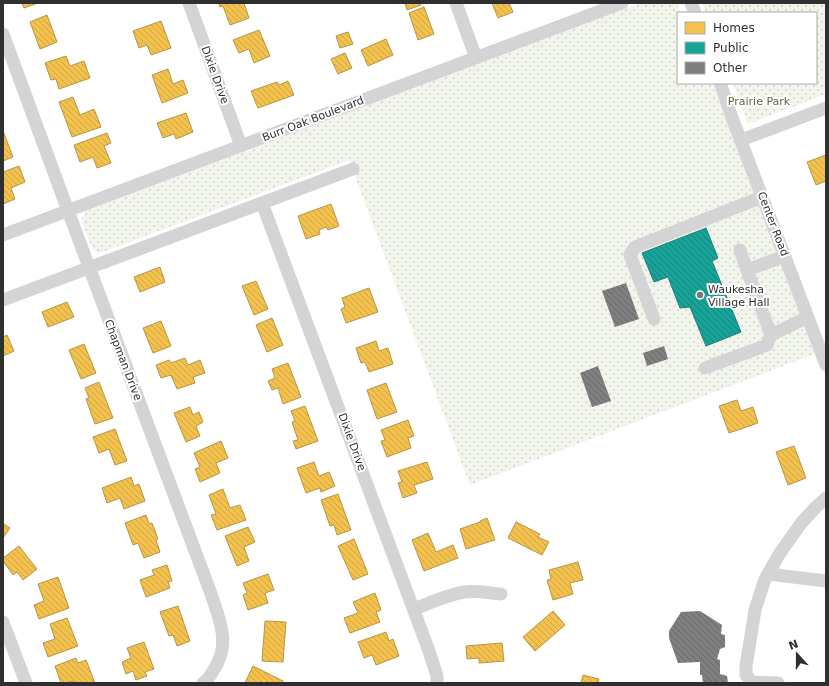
<svg xmlns="http://www.w3.org/2000/svg" width="829" height="686" font-family="'DejaVu Sans',sans-serif">
  <defs>
    <pattern id="park-dots" width="8" height="8" patternUnits="userSpaceOnUse"><rect width="8" height="8" fill="#f2f5ec"/><path d="M2 2h.1M6 6h.1" fill="none" stroke="#d0d2cb" stroke-width="1.8" stroke-linecap="round"/></pattern>
    <pattern id="homes-back-hatch" width="6" height="6" patternUnits="userSpaceOnUse"><rect width="6" height="6" fill="#f2c14e"/><path d="M-1 5l2 2M0 0l6 6M5-1l2 2" fill="none" stroke="#d0a644"/></pattern>
    <pattern id="public-back-hatch" width="6" height="6" patternUnits="userSpaceOnUse"><rect width="6" height="6" fill="#17a398"/><path d="M-1 5l2 2M0 0l6 6M5-1l2 2" fill="none" stroke="#15857c"/></pattern>
    <pattern id="building-back-hatch" width="6" height="6" patternUnits="userSpaceOnUse"><rect width="6" height="6" fill="#7f7f7f"/><path d="M-1 5l2 2M0 0l6 6M5-1l2 2" fill="none" stroke="#686868"/></pattern>
  </defs>
  <rect width="100%" height="100%" fill="#fff"/>
  <path fill="url(#park-dots)" d="M 640,3 L 677,3 L 681,13 L 678,13 L 678,83 L 712,83 L 815,354 L 470,485 L 349,160 L 108,250 C 105,251 99,254 96,251 C 91,249 82,224 82,219 C 83,215 85,213 87,211 Z
    M 702,3 L 826,3 L 826,94 L 748,124 L 733,83 L 816,83 L 816,13 L 706,13 Z"/>
  <path fill="url(#homes-back-hatch)" stroke="#b89545" d="M 22,3 L 38,3 L 24,8 Z
    M 219,3 L 244,3 L 249,18 L 230,25 L 223,6 L 220,7 Z
    M 405,3 L 420,3 L 421,5 L 407,10 Z
    M 492,3 L 509,3 L 513,12 L 498,18 Z
    M 424,7 L 434,34 L 418,40 L 409,13 Z
    M 47,15 L 57,42 L 40,49 L 30,22 Z
    M 161,21 L 171,48 L 151,55 L 147,45 L 139,48 L 133,31 Z
    M 259,30 L 270,56 L 254,63 L 249,49 L 239,53 L 233,40 Z
    M 348,32 L 353,44 L 340,48 L 336,36 Z
    M 386,39 L 393,55 L 368,66 L 361,50 Z
    M 345,53 L 352,68 L 338,74 L 331,59 Z
    M 66,56 L 70,66 L 84,61 L 90,78 L 59,89 L 56,79 L 51,80 L 45,63 Z
    M 168,69 L 173,84 L 183,80 L 188,93 L 162,103 L 152,75 Z
    M 288,81 L 294,95 L 258,108 L 251,91 L 277,82 L 279,85 Z
    M 73,97 L 80,115 L 94,109 L 101,127 L 72,137 L 59,102 Z
    M 186,113 L 193,132 L 176,139 L 174,134 L 163,138 L 157,123 Z
    M 3,131 L 13,157 L 3,161 Z
    M 107,133 L 111,143 L 104,146 L 111,163 L 97,168 L 93,157 L 80,162 L 74,145 Z
    M 826,155 L 826,181 L 816,185 L 807,162 Z
    M 19,166 L 25,182 L 11,188 L 15,199 L 3,204 L 3,172 Z
    M 331,204 L 339,226 L 328,230 L 326,227 L 319,230 L 320,234 L 306,239 L 298,216 Z
    M 160,267 L 165,282 L 140,292 L 134,277 Z
    M 256,281 L 268,309 L 254,315 L 242,286 Z
    M 369,288 L 378,312 L 346,323 L 341,309 L 345,307 L 342,298 Z
    M 67,302 L 74,317 L 48,327 L 42,312 Z
    M 272,318 L 283,345 L 267,352 L 256,325 Z
    M 161,321 L 171,346 L 153,353 L 143,328 Z
    M 7,335 L 14,351 L 3,356 L 3,337 Z
    M 376,341 L 379,351 L 388,348 L 393,364 L 369,372 L 365,362 L 361,363 L 356,348 Z
    M 84,344 L 96,373 L 81,379 L 69,350 Z
    M 185,358 L 188,365 L 200,360 L 205,373 L 193,377 L 195,383 L 177,389 L 171,375 L 161,378 L 156,365 L 169,360 L 171,363 Z
    M 288,363 L 301,397 L 283,404 L 278,388 L 272,390 L 268,381 L 275,378 L 272,369 Z
    M 99,382 L 113,418 L 95,424 L 86,399 L 89,398 L 85,388 Z
    M 386,383 L 397,412 L 377,419 L 367,390 Z
    M 737,400 L 741,411 L 753,407 L 758,423 L 729,433 L 719,406 Z
    M 305,406 L 318,441 L 296,449 L 293,441 L 298,440 L 292,422 L 295,421 L 291,411 Z
    M 190,407 L 193,415 L 199,412 L 203,422 L 196,426 L 200,436 L 186,442 L 174,413 Z
    M 408,420 L 414,436 L 408,438 L 411,448 L 387,457 L 381,441 L 385,440 L 381,430 Z
    M 115,429 L 127,461 L 115,465 L 109,449 L 99,453 L 93,437 Z
    M 221,441 L 228,458 L 216,463 L 220,473 L 200,482 L 195,469 L 200,467 L 194,453 Z
    M 794,446 L 806,478 L 788,485 L 776,452 Z
    M 314,462 L 319,476 L 329,472 L 335,486 L 321,492 L 320,488 L 306,493 L 297,468 Z
    M 427,462 L 433,479 L 414,485 L 417,493 L 403,498 L 398,483 L 402,482 L 398,471 Z
    M 131,477 L 134,486 L 139,484 L 145,501 L 124,509 L 120,498 L 107,503 L 102,488 Z
    M 223,489 L 230,508 L 240,505 L 246,520 L 217,530 L 211,515 L 216,514 L 209,495 Z
    M 338,494 L 351,530 L 337,535 L 334,525 L 330,526 L 321,500 Z
    M 146,515 L 149,524 L 152,523 L 158,539 L 156,540 L 160,552 L 144,558 L 138,543 L 133,545 L 125,523 Z
    M 487,518 L 495,540 L 466,549 L 460,529 L 480,522 L 480,521 Z
    M 516,522 L 540,534 L 538,537 L 549,542 L 542,555 L 508,538 Z
    M 3,523 L 10,528 L 3,538 Z
    M 248,527 L 255,542 L 244,547 L 249,561 L 237,566 L 225,536 Z
    M 428,533 L 436,552 L 453,545 L 458,558 L 424,571 L 412,540 Z
    M 354,539 L 368,574 L 353,580 L 338,546 Z
    M 19,546 L 37,569 L 23,580 L 17,572 L 13,575 L 3,561 L 3,558 Z
    M 578,562 L 583,580 L 570,583 L 573,594 L 553,600 L 547,580 L 551,579 L 549,570 Z
    M 167,565 L 172,581 L 168,582 L 170,588 L 146,597 L 140,580 L 154,575 L 152,570 Z
    M 268,574 L 274,590 L 265,593 L 268,603 L 248,610 L 243,595 L 247,593 L 243,583 Z
    M 58,577 L 69,608 L 39,619 L 34,605 L 44,601 L 38,584 Z
    M 375,593 L 381,610 L 376,612 L 380,622 L 350,633 L 344,618 L 358,613 L 353,602 Z
    M 178,606 L 190,641 L 177,646 L 173,635 L 169,636 L 160,612 Z
    M 553,611 L 565,625 L 535,651 L 523,637 Z
    M 67,618 L 78,646 L 48,657 L 43,643 L 55,639 L 50,624 Z
    M 265,621 L 286,622 L 283,662 L 262,661 Z
    M 386,632 L 389,641 L 393,639 L 399,656 L 376,665 L 372,655 L 364,658 L 358,642 Z
    M 144,642 L 154,669 L 145,672 L 147,676 L 136,680 L 133,671 L 126,674 L 122,662 L 131,658 L 127,648 Z
    M 502,643 L 504,661 L 479,663 L 479,658 L 467,659 L 466,646 Z
    M 76,658 L 78,663 L 86,660 L 95,683 L 74,683 L 73,681 L 68,683 L 61,683 L 55,666 Z
    M 253,666 L 283,681 L 283,683 L 245,683 Z
    M 583,675 L 599,679 L 598,683 L 581,683 Z"/>
  <path fill="url(#public-back-hatch)" stroke="#1e8078" d="M 706,228 L 718,258 L 712,261 L 741,332 L 706,346 L 690,307 L 680,308 L 668,277 L 654,282 L 642,253 Z"/>
  <path fill="url(#building-back-hatch)" d="M 626,283 L 639,319 L 615,327 L 602,291 Z
    M 664,346 L 668,359 L 647,366 L 643,353 Z
    M 598,366 L 611,401 L 592,407 L 580,373 Z
    M 700,611 L 722,625 L 721,634 L 725,635 L 725,647 L 720,649 L 717,659 L 720,660 L 720,674 L 727,676 L 728,683 L 703,683 L 702,675 L 700,675 L 700,662 L 678,663 L 669,638 L 669,631 L 681,612 Z"/>
  <g fill="none" stroke-linecap="round" stroke-linejoin="round">
    <path stroke="#d4d4d4" stroke-width="13" d="M 189,3 L 241,146
      M 456,3 L 476,58
      M 691,3 L 695,13
      M 3,34 C 71,220 140,405 210,591 C 219,618 232,644 213,671 C 210,676 208,680 203,683
      M 720,83 L 731,115 L 826,365
      M 741,140 L 826,108
      M 262,203 L 429,651 L 437,676 L 437,683
      M 3,235 L 622,3
      M 740,250 L 747,270
      M 3,300 L 353,169
      M 654,319 L 630,255 L 635,247 L 762,197
      M 771,335 L 808,317
      M 705,368 L 767,345 L 771,335 L 747,270 L 785,256
      M 768,574 L 826,581
      M 414,609 C 430,603 447,595 464,592 C 476,590 489,593 501,594
      M 3,622 L 26,683
      M 778,683 L 752,682 L 746,675 L 746,666 L 755,610 L 765,579 L 780,553 L 802,522 L 816,507 L 826,498"/>
  </g>
  <circle fill="#787878" stroke="#fff" stroke-width="1.5" cx="700" cy="295" r="4"/>
  <g text-anchor="middle" dominant-baseline="central" stroke-width="4" stroke-linejoin="round" paint-order="stroke">
    <g font-size="11" fill="#2f2f2f" stroke="#fff">
      <text transform="translate(215 75) rotate(70)">Dixie Drive</text>
      <text transform="translate(313 119) rotate(-21)">Burr Oak Boulevard</text>
      <text transform="translate(773 224) rotate(69)">Center Road</text>
      <text transform="translate(123 360) rotate(69)">Chapman Drive</text>
      <text transform="translate(352 442) rotate(70)">Dixie Drive</text>
    </g>
    <g font-size="11" fill="#5a693d" stroke="#fff">
      <text x="759" y="101">Prairie Park</text>
    </g>
    <g font-size="11" fill="#2f2f2f" stroke="#fff" text-anchor="start">
      <text x="708" y="289">Waukesha<tspan x="708" dy="13">Village Hall</tspan></text>
    </g>
  </g>
  <rect width="829" height="686" fill="none" stroke="#2f2f2f" stroke-width="8"/>
  <rect x="677" y="12" width="140" height="72" fill="#ffffff" stroke="#acacac"/>
  <rect x="685" y="22" width="20" height="12" fill="#f2c14e" stroke="#acacac"/>
  <text x="713" y="32" font-size="12" fill="#2f2f2f">Homes</text>
  <rect x="685" y="42" width="20" height="12" fill="#17a398" stroke="#acacac"/>
  <text x="713" y="52" font-size="12" fill="#2f2f2f">Public</text>
  <rect x="685" y="62" width="20" height="12" fill="#7f7f7f" stroke="#acacac"/>
  <text x="713" y="72" font-size="12" fill="#2f2f2f">Other</text>
  <g transform="translate(797 654) rotate(339)" stroke="#ffffff" stroke-width="3" paint-order="stroke">
  <path d="M0-3L7 15L0 10L-7 15Z" fill="#2f2f2f"/>
  <text y="-6" font-size="11" font-weight="bold" text-anchor="middle" fill="#2f2f2f">N</text>
  </g>
</svg>
